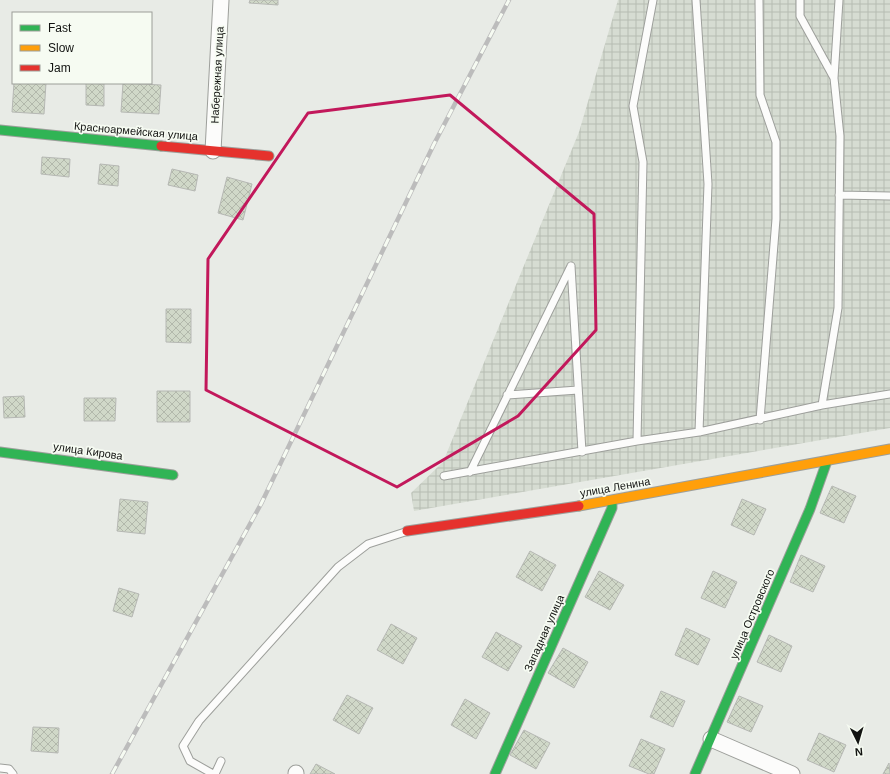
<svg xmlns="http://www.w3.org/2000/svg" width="890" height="774" font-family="Arial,sans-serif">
  <defs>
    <pattern id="industrial-grid" width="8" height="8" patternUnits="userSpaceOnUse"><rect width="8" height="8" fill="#d6dcd2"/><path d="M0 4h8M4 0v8" fill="none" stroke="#b7bcb3"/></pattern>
    <pattern id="building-cross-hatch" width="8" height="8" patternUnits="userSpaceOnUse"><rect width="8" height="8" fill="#d0d8c8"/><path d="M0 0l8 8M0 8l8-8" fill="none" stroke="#b2b8ab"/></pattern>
  </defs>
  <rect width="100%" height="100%" fill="#e8ebe6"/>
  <path fill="url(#industrial-grid)" d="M 618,0 L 890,0 L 890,428 L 414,511 L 411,493 L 443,462 L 579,132 Z"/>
  <path fill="url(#building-cross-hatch)" stroke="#b6b8b4" d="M 250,0 L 278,0 L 278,5 L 249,3 Z
    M 14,83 L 46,83 L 44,114 L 12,112 Z
    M 86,83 L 104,84 L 104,106 L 86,105 Z
    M 123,83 L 161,85 L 159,114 L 121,112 Z
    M 42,157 L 70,159 L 69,177 L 41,174 Z
    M 100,164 L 119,166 L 118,186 L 98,184 Z
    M 172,169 L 198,175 L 195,191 L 168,185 Z
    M 227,177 L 252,184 L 243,220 L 218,213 Z
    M 166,309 L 191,309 L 191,343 L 166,342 Z
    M 157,391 L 190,391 L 190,422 L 157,422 Z
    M 24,396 L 25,417 L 4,418 L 3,397 Z
    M 84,398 L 116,398 L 115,421 L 84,421 Z
    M 832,486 L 856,496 L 844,523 L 820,513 Z
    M 120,499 L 148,502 L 145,534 L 117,531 Z
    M 742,499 L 766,509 L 754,535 L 731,525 Z
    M 530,551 L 556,565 L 542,591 L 516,577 Z
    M 801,555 L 825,566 L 813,592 L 790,582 Z
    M 599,571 L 624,585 L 610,610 L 585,597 Z
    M 713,571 L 737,582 L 725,608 L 701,598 Z
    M 119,588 L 139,594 L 132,617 L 113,611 Z
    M 391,624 L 417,638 L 403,664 L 377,650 Z
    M 686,628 L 710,639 L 698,665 L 675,655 Z
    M 496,632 L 522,646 L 508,671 L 482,657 Z
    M 769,635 L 792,646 L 781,672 L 757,662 Z
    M 563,648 L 588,662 L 574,688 L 548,673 Z
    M 661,691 L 685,701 L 673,727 L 650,717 Z
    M 347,695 L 373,708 L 359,734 L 333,720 Z
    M 739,696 L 763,706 L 751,732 L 727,722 Z
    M 465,699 L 490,713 L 476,739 L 451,725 Z
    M 33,727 L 59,728 L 58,753 L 31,751 Z
    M 524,730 L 550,743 L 536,769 L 510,755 Z
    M 819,733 L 846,745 L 834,772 L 807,760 Z
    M 641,739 L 665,749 L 654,774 L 649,774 L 629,766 Z
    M 889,763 L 890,774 L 883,774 Z
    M 316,764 L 335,774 L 310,774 Z"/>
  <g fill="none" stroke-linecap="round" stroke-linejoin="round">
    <g stroke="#9d9f9b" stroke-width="9">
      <path id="lane" d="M 696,0 L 708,184 L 699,432
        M 759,0 L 760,95 L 776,142 L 776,219 L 760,420
        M 800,0 L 800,16 L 834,78 L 840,136 L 838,308 L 822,405
        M 834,78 L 839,0
        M 839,195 L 890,196
        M 571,266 L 582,452
        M 507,395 L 578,390
        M 637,441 L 643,162 L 633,106 L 653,0
        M 470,472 L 571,266
        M 444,476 L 637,441 L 699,432 L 822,405 L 890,394
        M 0,768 L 9,769 L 13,774
        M 213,774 L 190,761 L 183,746 L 199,721 L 338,567 L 368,544 L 405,532
        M 215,774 L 221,761"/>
    </g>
    <g stroke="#9d9f9b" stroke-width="17">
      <path id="street" d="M 213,151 L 221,0
        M 711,739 L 792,774
        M 296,774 L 296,773"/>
    </g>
    <g stroke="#9d9f9b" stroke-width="11">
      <path id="fast" d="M 0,130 L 161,146
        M 0,452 L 173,475
        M 495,774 L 612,508 L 612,501
        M 695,774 L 810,509 L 827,461"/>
    </g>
    <g stroke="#9d9f9b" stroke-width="11">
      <path id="slow" d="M 579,506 L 890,449"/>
    </g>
    <g stroke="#9d9f9b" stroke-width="11">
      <path id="jam" d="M 161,146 L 269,156
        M 407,531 L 579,506"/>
    </g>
    <use href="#lane" stroke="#fcfcfb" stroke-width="7"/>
    <use href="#street" stroke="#fcfcfb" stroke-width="15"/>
    <use href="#fast" stroke="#30b455" stroke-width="9"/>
    <use href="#slow" stroke="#ff9f0a" stroke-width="9"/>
    <use href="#jam" stroke="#e5322d" stroke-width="9"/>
    <g stroke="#bcbcbc" stroke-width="4.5">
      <path id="rail" d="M 112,774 L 261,504 L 434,144 L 509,0"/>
    </g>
    <use href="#rail" stroke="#f6fbf2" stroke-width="3" stroke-dasharray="9" stroke-linecap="butt"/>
  </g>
  <path fill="none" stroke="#c2185b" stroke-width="3" stroke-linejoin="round" d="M 450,95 L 594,214 L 596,330 L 518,416 L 397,487 L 206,390 L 208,259 L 308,113 Z"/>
  <g text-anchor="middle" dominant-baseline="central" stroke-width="3.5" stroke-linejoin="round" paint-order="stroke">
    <g font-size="11" fill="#121311" stroke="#f6fbf2">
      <text transform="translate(217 75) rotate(-87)">Набережная улица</text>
      <text transform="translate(136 131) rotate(5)">Красноармейская улица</text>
      <text transform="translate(88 451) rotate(8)">улица Кирова</text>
      <text transform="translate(615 487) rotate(-10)">улица Ленина</text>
      <text transform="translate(752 614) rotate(-67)">улица Островского</text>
      <text transform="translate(544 633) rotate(-66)">Западная улица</text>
    </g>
  </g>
  <rect x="12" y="12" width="140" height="72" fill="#f6fbf2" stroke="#9b9e98"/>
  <rect x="20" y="25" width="20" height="6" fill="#30b455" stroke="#9b9e98"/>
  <text x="48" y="32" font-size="12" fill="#121311">Fast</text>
  <rect x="20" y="45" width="20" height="6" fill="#ff9f0a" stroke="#9b9e98"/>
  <text x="48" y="52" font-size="12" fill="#121311">Slow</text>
  <rect x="20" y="65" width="20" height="6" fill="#e5322d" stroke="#9b9e98"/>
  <text x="48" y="72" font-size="12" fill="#121311">Jam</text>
  <g transform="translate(858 742) rotate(175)" stroke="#f6fbf2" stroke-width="3" paint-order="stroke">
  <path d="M0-3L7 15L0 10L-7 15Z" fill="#121311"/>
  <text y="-6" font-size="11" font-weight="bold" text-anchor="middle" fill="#121311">N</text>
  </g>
</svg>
